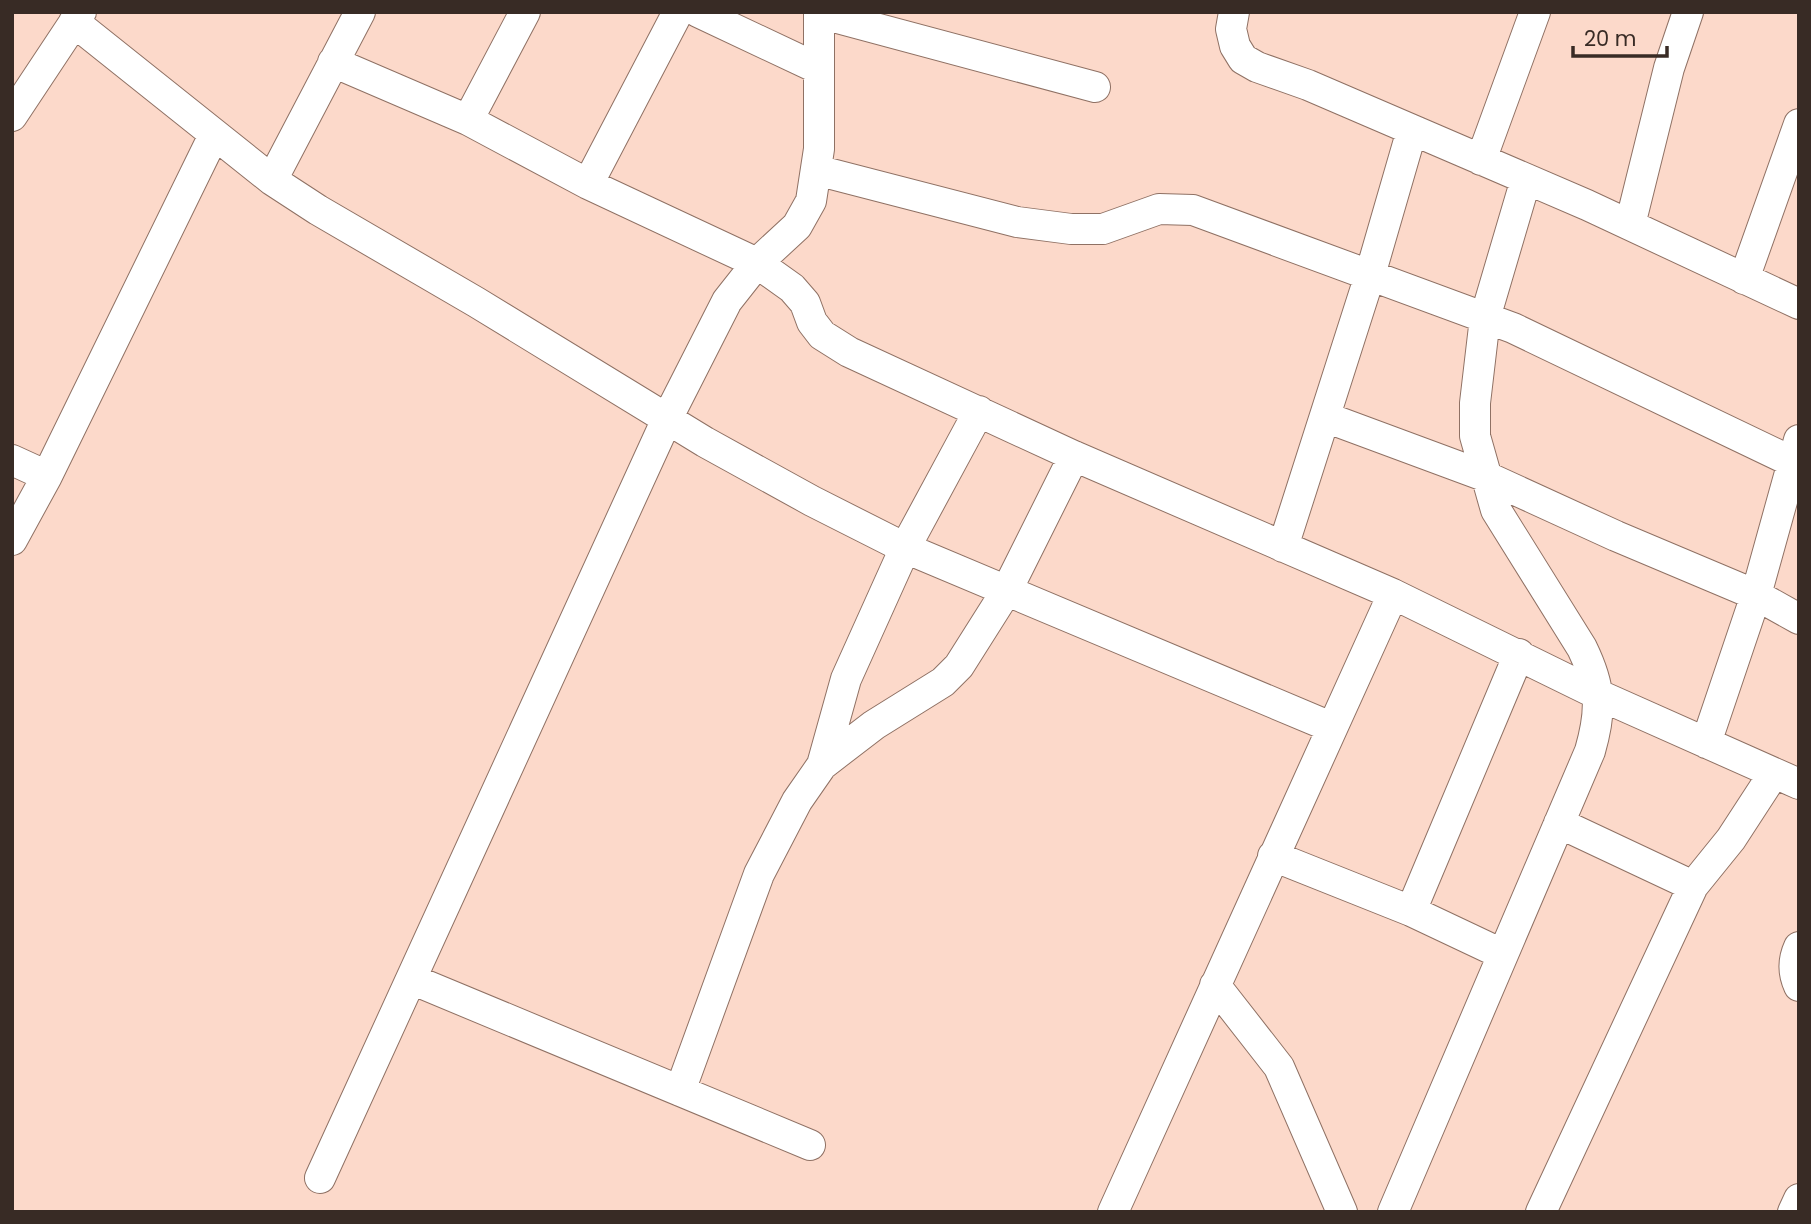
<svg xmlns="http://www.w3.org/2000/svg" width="1811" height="1224" font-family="Poppins,sans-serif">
  <rect width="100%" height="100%" fill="#fcd9ca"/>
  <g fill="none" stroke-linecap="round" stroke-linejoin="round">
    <g stroke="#8f7164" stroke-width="32">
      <path id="street" d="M 698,12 L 819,69
        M 1234,12 L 1231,29 L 1235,46 L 1243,59 L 1257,67 L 1308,85 L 1587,205 L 1799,304
        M 819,13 L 1095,87
        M 74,22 L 272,180 L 318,210 L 476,302 L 705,442 L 812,501 L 905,548 L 1331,727
        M 333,62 L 468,120 L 588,184 L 757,263 L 792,288 L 805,303 L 812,322 L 822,335 L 849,352 L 1074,456 L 1393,594 L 1599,695 L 1799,784
        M 12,116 L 81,12
        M 468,120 L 525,12
        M 1481,160 L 1535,12
        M 816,170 L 1017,222 L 1071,229 L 1103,229 L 1159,209 L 1193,210 L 1513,328 L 1799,465
        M 272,180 L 360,12
        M 588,184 L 678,12
        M 1630,225 L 1669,68 L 1688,12
        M 1744,279 L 1799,124
        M 1325,417 L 1487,477 L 1616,536 L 1756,595 L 1799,619
        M 12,460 L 47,476
        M 12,540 L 47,476 L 214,135
        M 1283,547 L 1370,275 L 1412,130
        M 1706,743 L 1756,595 L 1799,440
        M 822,765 L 846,679 L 905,548 L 979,411
        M 1559,823 L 1693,886
        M 1273,856 L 1411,911 L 1502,954
        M 1411,911 L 1519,654
        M 1799,947 C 1793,960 1793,973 1799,986
        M 411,979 L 810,1145
        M 1215,985 L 1279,1067 L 1342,1212
        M 680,1091 L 759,874 L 797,801 L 822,765 L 874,725 L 943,682 L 959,666 L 1007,590 L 1074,456
        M 320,1178 L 667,419 L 727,301 L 757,263 L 797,226 L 811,201 L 819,149 L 819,12
        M 1113,1212 L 1393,594
        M 1393,1212 L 1590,751 C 1602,709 1601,687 1582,648 L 1496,510 L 1475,436 L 1475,403 L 1485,318 L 1526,179
        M 1541,1212 L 1693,886 L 1731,839 L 1774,773
        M 1793,1212 L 1799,1199"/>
    </g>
    <use href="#street" stroke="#fff" stroke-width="30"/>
  </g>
  <rect width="1811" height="1224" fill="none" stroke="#382b25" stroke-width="28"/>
  <path d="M1573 46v10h94v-10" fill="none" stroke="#382b25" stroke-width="3.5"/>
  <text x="1584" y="46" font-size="21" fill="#382b25" stroke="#fcd9ca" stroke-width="5" paint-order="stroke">20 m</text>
</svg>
